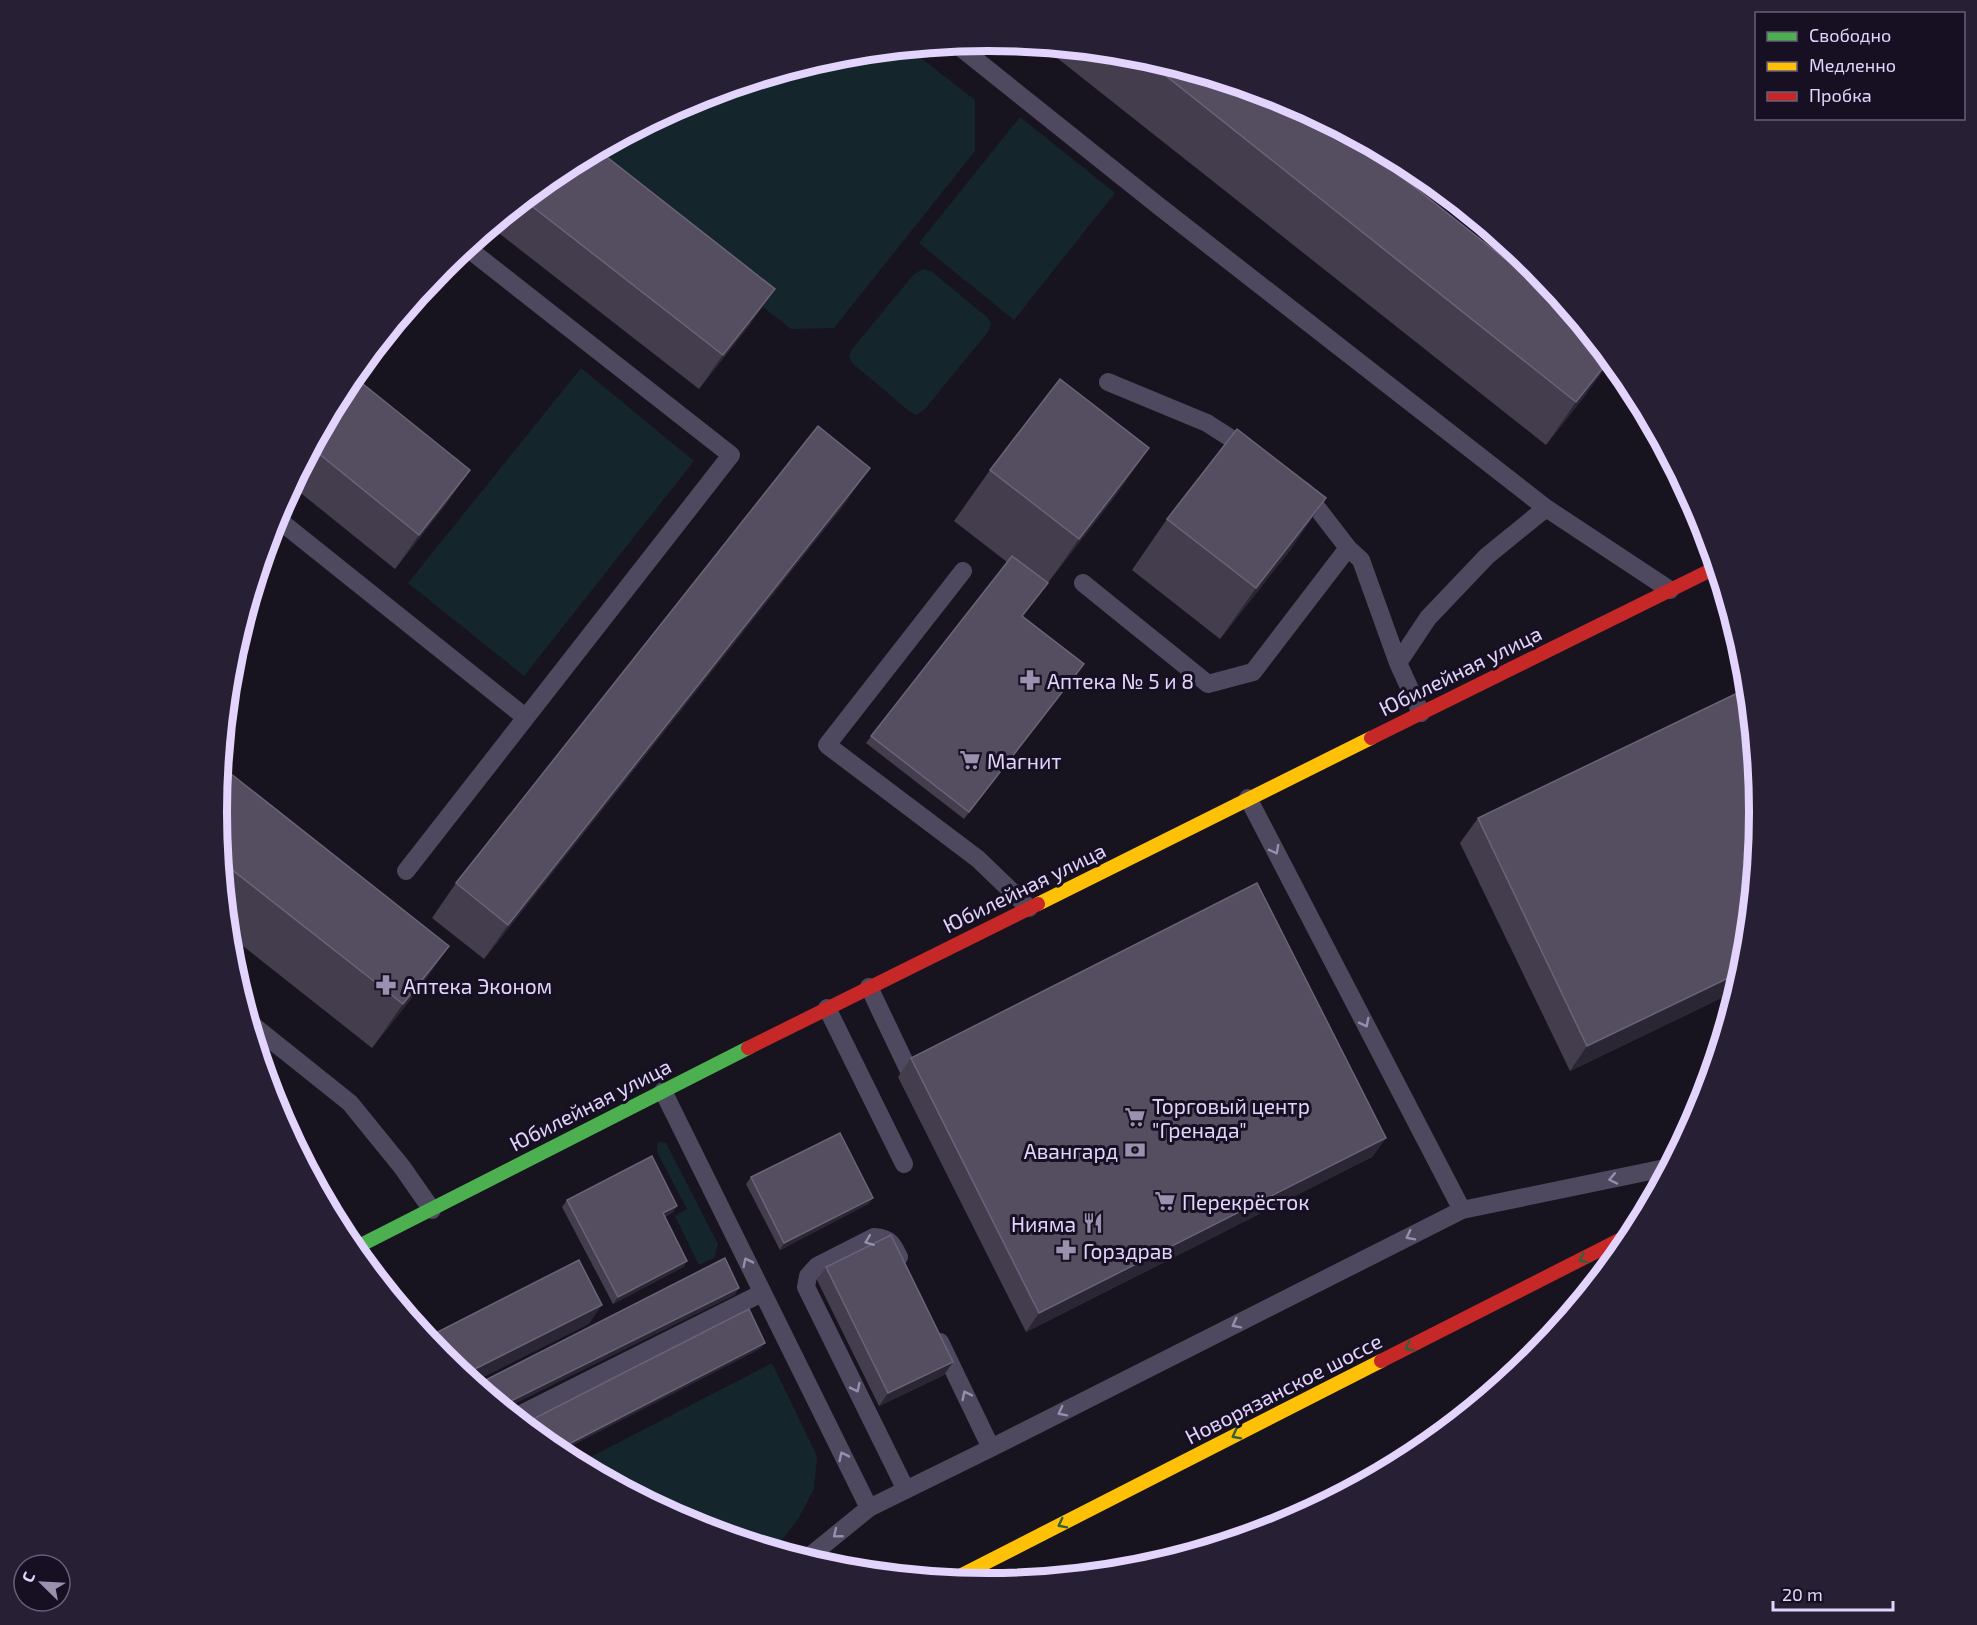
<svg xmlns="http://www.w3.org/2000/svg" width="1977" height="1625" font-family="'Exo 2',sans-serif">
  <rect width="100%" height="100%" fill="#18141f"/>
  <path fill="#14252b" d="M 908,48 L 975,100 L 975,151 L 834,328 L 791,329 L 578,161 L 693,99 L 838,55 Z
    M 1020,117 L 1115,193 L 1014,320 L 919,243 Z
    M 923,269 L 931,271 L 987,317 L 991,324 L 988,332 L 924,410 L 916,415 L 909,411 L 853,364 L 849,357 L 852,349 L 914,274 Z
    M 581,368 L 694,461 L 524,676 L 408,583 Z
    M 658,1142 L 666,1143 L 718,1244 L 714,1258 L 699,1265 L 675,1216 L 687,1209 L 657,1152 Z
    M 772,1363 L 817,1456 L 814,1489 L 798,1519 L 774,1550 L 693,1526 L 577,1464 Z"/>
  <g fill="none" stroke-linecap="round" stroke-linejoin="round">
    <path stroke="#4e495f" stroke-width="18" d="M 956,44 L 1160,207 L 1546,508 L 1670,590
      M 1108,382 L 1207,423 L 1249,450
      M 1304,491 L 1348,548 L 1361,560 L 1398,663 L 1421,713
      M 275,517 L 525,717
      M 963,571 L 827,745 L 978,859 L 1029,908
      M 1083,583 L 1208,684 L 1253,672 L 1348,548
      M 1398,663 L 1428,618 L 1487,556 L 1546,508
      M 1248,798 L 1462,1210
      M 406,871 L 731,455 L 466,247
      M 869,987 L 909,1071
      M 827,1008 L 904,1164
      M 250,1023 L 350,1103 L 402,1167 L 432,1210
      M 663,1091 L 869,1508
      M 899,1257 C 893,1244 890,1238 874,1237 L 817,1266 L 808,1276 L 806,1287 L 906,1490
      M 940,1342 L 991,1448
      M 515,1417 L 762,1293
      M 805,1560 L 869,1508 L 991,1448 L 1462,1210 L 1670,1167"/>
    <path stroke="#4caf50" stroke-width="14" d="M 353,1249 L 748,1048"/>
    <path stroke="#ffc107" stroke-width="14" d="M 1038,904 L 1371,738
      M 950,1581 L 1381,1361"/>
    <path stroke="#c62828" stroke-width="14" d="M 1371,738 L 1717,567
      M 748,1048 L 1038,904
      M 1381,1361 L 1635,1232"/>
  </g>
  <path fill="#443d4e" d="M 1042,46 L 1139,55 L 1284,99 L 1587,393 L 1546,445 Z
    M 560,170 L 751,323 L 699,389 L 491,227 Z
    M 347,383 L 470,470 L 446,504 L 395,569 L 292,486 Z
    M 1149,448 L 1113,499 L 1022,616 L 1079,671 L 964,819 L 866,743 L 1007,562 L 954,521 L 990,470 Z
    M 846,502 L 484,959 L 432,918 L 456,883 Z
    M 1167,519 L 1291,549 L 1220,639 L 1132,570 Z
    M 217,812 L 449,946 L 418,990 L 372,1048 L 229,935 Z
    M 1478,818 L 1746,963 L 1738,990 L 1570,1071 L 1460,843 Z
    M 911,1058 L 1386,1138 L 1372,1157 L 1026,1332 L 898,1077 Z
    M 751,1177 L 873,1198 L 868,1204 L 780,1250 L 746,1184 Z
    M 567,1200 L 677,1206 L 673,1212 L 665,1217 L 687,1261 L 683,1267 L 613,1304 L 562,1207 Z
    M 826,1267 L 953,1362 L 944,1375 L 879,1406 L 817,1280 Z"/>
  <path fill="#2b2633" d="M 775,289 L 751,323 L 699,389 L 723,355 Z
    M 1610,359 L 1611,360 L 1587,393 L 1546,445 L 1576,402 Z
    M 1149,448 L 1113,499 L 1017,623 L 1048,583 L 1079,539 Z
    M 870,468 L 846,502 L 484,959 L 508,925 Z
    M 470,470 L 446,504 L 395,569 L 419,535 Z
    M 1326,498 L 1291,549 L 1220,639 L 1256,588 Z
    M 449,946 L 418,990 L 372,1048 L 403,1004 Z
    M 1743,971 L 1738,990 L 1570,1071 L 1587,1046 Z
    M 1386,1138 L 1372,1157 L 1026,1332 L 1039,1313 Z
    M 873,1198 L 868,1204 L 780,1250 L 784,1243 Z
    M 677,1206 L 673,1212 L 658,1220 L 663,1213 Z
    M 687,1261 L 683,1267 L 613,1304 L 618,1297 Z
    M 739,1288 L 735,1295 L 504,1409 L 501,1406 Z
    M 602,1305 L 589,1324 L 472,1383 L 463,1375 Z
    M 765,1343 L 760,1349 L 558,1453 L 555,1451 Z
    M 953,1362 L 944,1375 L 879,1406 L 888,1393 Z"/>
  <path fill="#554e61" stroke="#6b6379" stroke-width="1.5" d="M 1141,56 L 1284,99 L 1345,132 L 1572,312 L 1610,359 L 1576,402 Z
    M 598,150 L 775,289 L 723,355 L 524,200 L 560,170 Z
    M 353,376 L 470,470 L 419,535 L 312,448 L 347,383 Z
    M 1060,379 L 1149,448 L 1079,539 L 990,470 Z
    M 818,426 L 870,468 L 508,925 L 456,883 Z
    M 1237,429 L 1326,498 L 1256,588 L 1167,519 Z
    M 1012,556 L 1048,583 L 1022,616 L 1084,664 L 969,812 L 871,736 Z
    M 1748,688 L 1760,813 L 1746,963 L 1743,971 L 1587,1046 L 1478,818 Z
    M 221,766 L 449,946 L 403,1004 L 221,861 L 217,812 Z
    M 1257,883 L 1386,1138 L 1039,1313 L 911,1058 Z
    M 840,1133 L 873,1198 L 784,1243 L 751,1177 Z
    M 652,1156 L 677,1206 L 663,1213 L 687,1261 L 618,1297 L 567,1200 Z
    M 891,1235 L 953,1362 L 888,1393 L 826,1267 Z
    M 725,1258 L 739,1288 L 501,1406 L 476,1385 Z
    M 579,1260 L 602,1305 L 463,1375 L 442,1358 L 426,1338 Z
    M 749,1309 L 765,1343 L 555,1451 L 523,1424 Z"/>
  <defs><path id="oneway-chevron" d="M-2-3.5L2.5 0L-2 3.5" fill="none" stroke-width="1.6" stroke-linecap="round" stroke-linejoin="round" transform="scale(1.5)"/></defs>
  <g stroke="#988eae">
    <use href="#oneway-chevron" transform="translate(1275 850) rotate(62)"/>
    <use href="#oneway-chevron" transform="translate(1365 1023) rotate(63)"/>
    <use href="#oneway-chevron" transform="translate(1613 1179) rotate(168)"/>
    <use href="#oneway-chevron" transform="translate(1410 1236) rotate(153)"/>
    <use href="#oneway-chevron" transform="translate(869 1241) rotate(159)"/>
    <use href="#oneway-chevron" transform="translate(747 1262) rotate(-116)"/>
    <use href="#oneway-chevron" transform="translate(1236 1324) rotate(153)"/>
    <use href="#oneway-chevron" transform="translate(856 1388) rotate(64)"/>
    <use href="#oneway-chevron" transform="translate(966 1395) rotate(-116)"/>
    <use href="#oneway-chevron" transform="translate(1062 1412) rotate(153)"/>
    <use href="#oneway-chevron" transform="translate(843 1456) rotate(-116)"/>
    <use href="#oneway-chevron" transform="translate(837 1534) rotate(141)"/>
  </g>
  <g stroke="#32603a">
    <use href="#oneway-chevron" transform="translate(1583 1259) rotate(153)"/>
    <use href="#oneway-chevron" transform="translate(1409 1347) rotate(153)"/>
    <use href="#oneway-chevron" transform="translate(1236 1435) rotate(153)"/>
    <use href="#oneway-chevron" transform="translate(1062 1524) rotate(153)"/>
  </g>
  <defs>
    <g id="pharmacy-bare" transform="scale(1.62)"><path d="M-2-6h4v4h4v4h-4v4h-4v-4h-4v-4h4Z" fill="#9b91af" stroke="#171023" stroke-width="2.5" paint-order="stroke"/></g>
    <g id="supermarket-bare" transform="scale(1.62)"><path d="M-6-5.5h2.5l.6 2H6L4.5 2H-2.5L-4.4-4H-6ZM-1.5 3.2a1.3 1.3 0 1 0 .1 0ZM3 3.2a1.3 1.3 0 1 0 .1 0Z" fill="#9b91af" stroke="#171023" stroke-width="2.5" paint-order="stroke"/></g>
    <g id="bank-bare" transform="scale(1.62)"><path d="M-6-4H6V4H-6ZM0-2.3a2.3 2.3 0 1 0 0 4.6a2.3 2.3 0 1 0 0-4.6Z" fill="#9b91af" stroke="#171023" stroke-width="2.5" paint-order="stroke"/></g>
    <g id="restaurant-bare" transform="scale(1.62)"><path d="M-5-6h1v4h1v-4h1v4h1v-4h1v5L-1.5 .5V6h-2V.5L-5-1ZM5-6V6H3V1.5H1.5Q1.5-4 5-6Z" fill="#9b91af" stroke="#171023" stroke-width="2.5" paint-order="stroke"/></g>
  </defs>
  <g fill-rule="evenodd">
    <use href="#pharmacy-bare" x="1030" y="680"/>
    <use href="#supermarket-bare" x="970" y="760"/>
    <use href="#pharmacy-bare" x="386" y="985"/>
    <use href="#supermarket-bare" x="1135" y="1117"/>
    <use href="#bank-bare" x="1135" y="1150"/>
    <use href="#supermarket-bare" x="1165" y="1201"/>
    <use href="#restaurant-bare" x="1093" y="1223"/>
    <use href="#pharmacy-bare" x="1066" y="1250"/>
  </g>
  <g text-anchor="middle" dominant-baseline="central" stroke-width="6" stroke-linejoin="round" paint-order="stroke">
    <g font-size="21" fill="#e2d4fc" stroke="#171023">
      <text transform="translate(1460 670) rotate(-26)">Юбилейная улица</text>
      <text transform="translate(1024 887) rotate(-26)">Юбилейная улица</text>
      <text transform="translate(590 1104) rotate(-27)">Юбилейная улица</text>
      <text transform="translate(1283 1388) rotate(-27)">Новорязанское шоссе</text>
    </g>
    <g font-size="21" fill="#e2d4fc" stroke="#171023" text-anchor="start">
      <text x="1047" y="680">Аптека № 5 и 8</text>
      <text x="987" y="760">Магнит</text>
      <text x="403" y="985">Аптека Эконом</text>
      <text x="1152" y="1105">Торговый центр<tspan x="1152" dy="24">"Гренада"</tspan></text>
      <text x="1118" y="1150" text-anchor="end">Авангард</text>
      <text x="1182" y="1201">Перекрёсток</text>
      <text x="1076" y="1223" text-anchor="end">Нияма</text>
      <text x="1083" y="1250">Горздрав</text>
    </g>
  </g>
  <path d="M0 0H1977V1625H0ZM227 812a761 761 0 1 1 1522 0a761 761 0 1 1-1522 0Z" fill="#272034" fill-rule="evenodd"/>
  <path fill="none" stroke="#e2d4fc" stroke-width="8" d="M227 812a761 761 0 1 1 1522 0a761 761 0 1 1-1522 0Z"/>
  <rect x="1755" y="12" width="210" height="108" fill="#171023" stroke="#685e7a" stroke-width="1.5"/>
  <rect x="1767" y="32" width="30" height="9" fill="#4caf50" stroke="#685e7a" stroke-width="1.5"/>
  <text x="1809" y="42" font-size="18" fill="#e2d4fc">Свободно</text>
  <rect x="1767" y="62" width="30" height="9" fill="#ffc107" stroke="#685e7a" stroke-width="1.5"/>
  <text x="1809" y="72" font-size="18" fill="#e2d4fc">Медленно</text>
  <rect x="1767" y="92" width="30" height="9" fill="#c62828" stroke="#685e7a" stroke-width="1.5"/>
  <text x="1809" y="102" font-size="18" fill="#e2d4fc">Пробка</text>
  <g transform="translate(42 1583) rotate(294)"><circle r="28" fill="#171023" stroke="#685e7a" stroke-width="1.5"/>
  <path d="M0-4.5L10 22L0 15L-10 22Z" fill="#9b91af"/>
  <text y="-9" font-size="16" font-weight="bold" text-anchor="middle" fill="#e2d4fc">С</text>
  </g>
  <path d="M1773 1601v9h120v-9" fill="none" stroke="#e2d4fc" stroke-width="3"/>
  <text x="1782" y="1601" font-size="18" fill="#e2d4fc" stroke="#171023" stroke-width="4.5" paint-order="stroke">20 m</text>
</svg>
